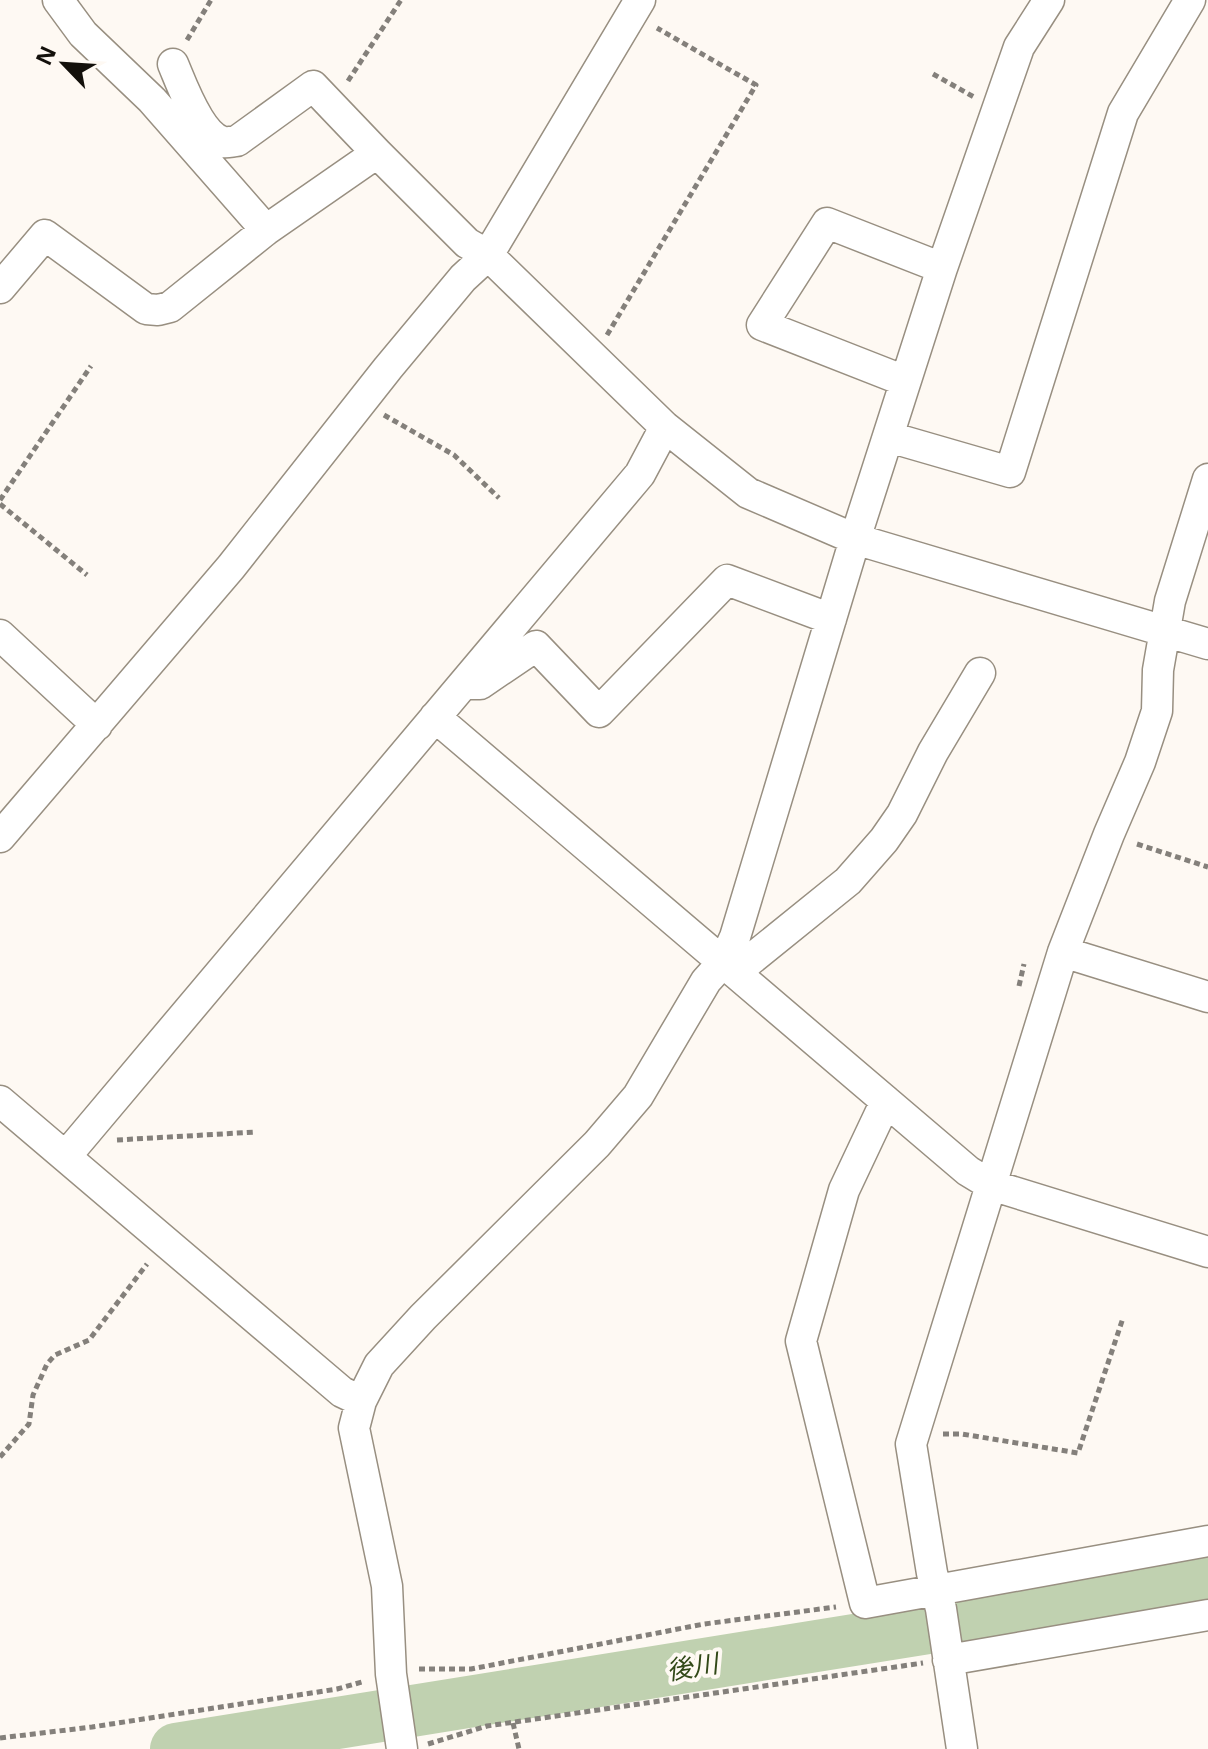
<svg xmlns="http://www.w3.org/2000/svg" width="1208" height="1749" font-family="'Open Sans','Noto Sans JP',sans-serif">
  <rect width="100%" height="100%" fill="#fef9f3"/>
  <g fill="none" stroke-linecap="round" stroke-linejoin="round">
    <path stroke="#c0d1b0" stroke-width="52" d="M 176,1749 L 1208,1583"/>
    <g stroke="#988f81" stroke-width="33">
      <path id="minor" d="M 58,0 L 83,34 L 152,100 L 266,230
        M 173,64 C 182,85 199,135 223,142 C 228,143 232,141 237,141 L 313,86 L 377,153
        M 0,288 L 45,235 L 146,309 L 158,310 L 170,307 L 266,230 L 377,153 L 467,243 L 488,255 L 665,427 L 748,493 L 855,539 L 1208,644
        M 905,381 L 762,325 L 827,223 L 942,268
        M 889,437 L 1010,472 L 1123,113 L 1190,0
        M 0,635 L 97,725
        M 468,684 L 480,684 L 536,646 L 599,712 L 727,580 L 831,619
        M 435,717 L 968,1171 L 991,1185 L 1208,1252
        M 0,837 L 231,567 L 388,368 L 463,278 L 488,255 L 640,0
        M 1063,952 L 1208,997
        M 738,973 L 749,961 L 848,881 L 884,840 L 902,814 L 933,752 L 980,673
        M 0,1101 L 342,1392 L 361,1401
        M 886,1101 L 844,1190 L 801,1341 L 865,1603 L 1208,1541
        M 66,1156 L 640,474 L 665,427
        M 948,1660 L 1208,1615
        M 402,1749 L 391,1674 L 387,1586 L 354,1428 L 361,1401 L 379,1365 L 423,1317 L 597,1144 L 638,1096 L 706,981 L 724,961 L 735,937 L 855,539 L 942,268 L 1019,47 L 1049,0
        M 962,1749 L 941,1609 L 932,1573 L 911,1444 L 1063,952 L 1109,834 L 1140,762 L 1157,711 L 1158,670 L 1170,601 L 1208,479"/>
    </g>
    <path stroke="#84807b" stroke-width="5" stroke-dasharray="6 4" stroke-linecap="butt" d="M 187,40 L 211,0
      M 933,74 L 974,97
      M 348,81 L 401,0
      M 607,335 L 756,85 L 657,28
      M 384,415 L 454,455 L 499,498
      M 0,500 L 91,366
      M 0,504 L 87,575
      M 1137,844 L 1208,867
      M 1019,986 L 1024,964
      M 117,1140 L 256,1132
      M 943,1434 L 962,1434 L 1078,1453 L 1123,1318
      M 0,1457 L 29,1424 L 33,1395 L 47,1364 L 55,1355 L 89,1340 L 147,1264
      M 419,1669 L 471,1669 L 704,1624 L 836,1607
      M 513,1723 L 519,1749
      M 0,1738 L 92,1727 L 337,1689 L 362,1682
      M 428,1744 L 487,1726 L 923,1663"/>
    <use href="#minor" stroke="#fff" stroke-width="30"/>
  </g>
  <g text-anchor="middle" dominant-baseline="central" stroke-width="8" stroke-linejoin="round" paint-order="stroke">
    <g font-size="26" font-style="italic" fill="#314817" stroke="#fef9f3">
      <text transform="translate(692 1666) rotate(-9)">後川</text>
    </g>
  </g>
  <g transform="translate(64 64) rotate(295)" stroke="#fef9f3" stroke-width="6" paint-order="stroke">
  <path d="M0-6L14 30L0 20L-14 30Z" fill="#13100b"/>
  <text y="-12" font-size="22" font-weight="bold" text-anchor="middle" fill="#13100b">N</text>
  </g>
</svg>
